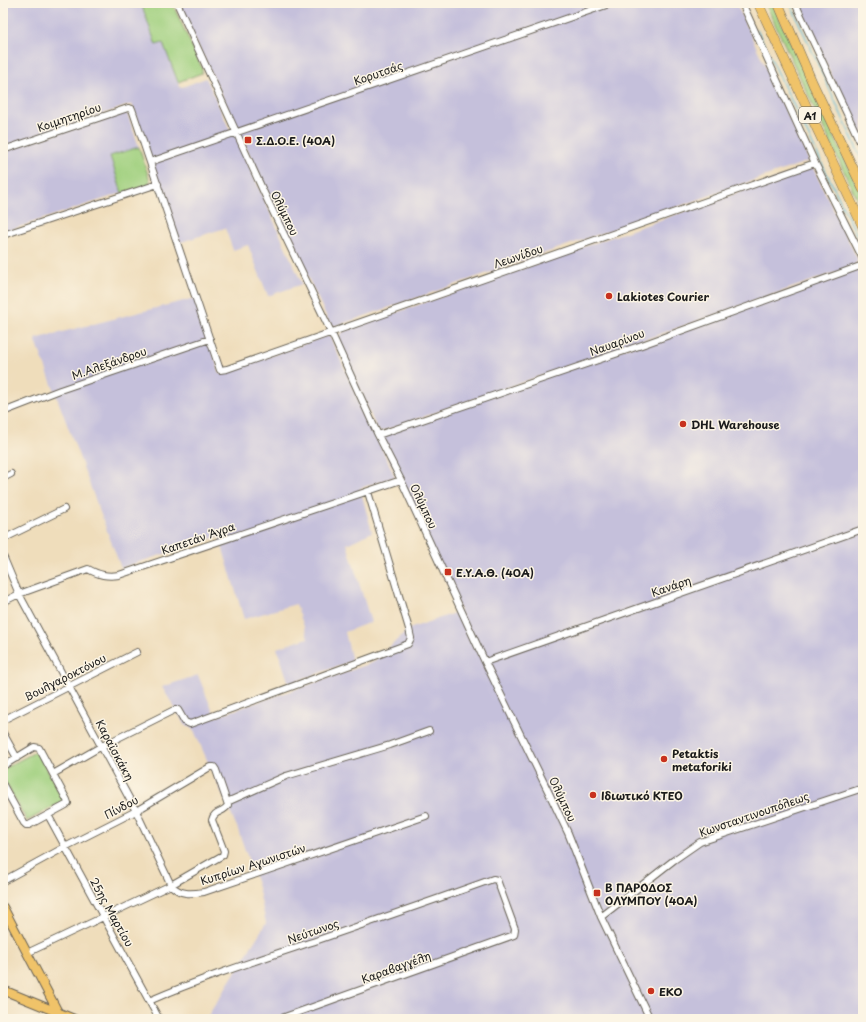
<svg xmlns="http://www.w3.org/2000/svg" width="866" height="1022" font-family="'Playpen Sans',sans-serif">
  <rect width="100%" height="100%" fill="#fcf5e5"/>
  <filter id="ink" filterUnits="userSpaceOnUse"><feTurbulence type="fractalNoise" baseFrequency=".025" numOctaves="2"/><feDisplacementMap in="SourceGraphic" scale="8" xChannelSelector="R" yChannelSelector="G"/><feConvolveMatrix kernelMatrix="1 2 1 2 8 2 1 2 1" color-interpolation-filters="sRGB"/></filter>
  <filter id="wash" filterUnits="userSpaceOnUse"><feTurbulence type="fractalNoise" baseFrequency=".012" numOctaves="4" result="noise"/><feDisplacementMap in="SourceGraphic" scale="16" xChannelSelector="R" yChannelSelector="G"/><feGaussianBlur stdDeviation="0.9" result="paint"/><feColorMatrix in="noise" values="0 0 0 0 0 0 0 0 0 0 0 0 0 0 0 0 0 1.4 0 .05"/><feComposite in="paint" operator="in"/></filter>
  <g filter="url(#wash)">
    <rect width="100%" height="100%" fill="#efddbb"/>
    <path fill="#c5c0db" d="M 3,3 L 141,3 L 156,45 L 163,42 L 180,88 L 206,78 L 207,80 L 232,135 L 235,134 L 302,284 L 268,296 L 248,245 L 233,250 L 225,228 L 178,243 L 132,104 L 3,148 Z
      M 178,3 L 736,3 L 809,161 L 336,326 L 332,325 L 329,322 Z
      M 798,3 L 863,3 L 863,143 Z
      M 122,112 L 127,113 L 139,147 L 110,157 L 122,193 L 3,232 L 3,151 Z
      M 811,167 L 813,168 L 858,260 L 854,266 L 380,432 L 377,429 L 338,343 L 338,337 L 344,331 Z
      M 863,265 L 863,1019 L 206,1019 L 266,923 L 258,887 L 237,827 L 195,733 L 191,728 L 185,725 L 162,687 L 198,675 L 215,717 L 372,663 L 409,629 L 460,611 L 581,868 L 378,435 Z
      M 195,298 L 220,374 L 329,335 L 395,477 L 360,488 L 372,532 L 347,544 L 371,622 L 345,632 L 352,661 L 289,684 L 277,648 L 308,638 L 296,604 L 244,619 L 219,536 L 121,568 L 35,339 Z"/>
    <path fill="#a0d07f" stroke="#5e764e" d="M 141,3 L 172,3 L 202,68 L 202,73 L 178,82 L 163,43 L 156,45 Z
      M 765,3 L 772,3 L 863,198 L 863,212 Z
      M 139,147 L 150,181 L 147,186 L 122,193 L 110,156 Z
      M 37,751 L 64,801 L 27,821 L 3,778 L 3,769 Z"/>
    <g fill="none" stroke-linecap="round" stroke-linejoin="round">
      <path stroke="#59bbd7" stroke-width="1.5" d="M 790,3 L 863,162
        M 757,30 L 863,248"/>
    </g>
  </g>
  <g filter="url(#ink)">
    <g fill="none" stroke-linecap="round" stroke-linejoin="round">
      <g stroke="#666054" stroke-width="8">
        <path id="minor" d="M 177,3 L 265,195 L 331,332 L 378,435 L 401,480 L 485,662 L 548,791 L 568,833 L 601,917 L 650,1019
          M 742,3 L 815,163 L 863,259
          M 795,3 L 863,148
          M 3,150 L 128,108 L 132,109 L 220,370 L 227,369 L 815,163
          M 150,162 L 612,3
          M 3,235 L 158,184
          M 3,412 L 60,390 L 210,339
          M 378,435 L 639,346 L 863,265
          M 3,478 L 11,474
          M 3,539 L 64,509
          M 3,556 L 19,594 L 136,811 L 171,885 L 223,855 L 224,851 L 212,820 C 214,810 224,813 228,805 L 216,770 L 214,767 L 210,767 L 136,811 L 65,847 L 3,881
          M 3,602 L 19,594 L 88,569 C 99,575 107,577 119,575 L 401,480
          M 485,662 L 863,529
          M 3,720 L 137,652
          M 3,733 L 17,758
          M 3,766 L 34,747 L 39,748 L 67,800 L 68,803 L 66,805 L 29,825 L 26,825 L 24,823 L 3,785
          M 53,774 L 102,746 L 174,710 L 178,710 L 185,722 L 190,724 L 408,644 L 411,638 L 409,629 L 368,492
          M 227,802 L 286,776 L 390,745 L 429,731
          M 48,815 L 159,1019
          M 601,917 L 674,860 L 700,842 L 863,788
          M 27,953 L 171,885 C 180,895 191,894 204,892 L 426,816
          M 149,1001 C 204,977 261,959 318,940 C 376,920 435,900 493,879 L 497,880 L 515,929 L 514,935 L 279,1019"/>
      </g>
      <g stroke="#666054" stroke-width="10">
        <path id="major" d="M 3,907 L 58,1012
          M 3,990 L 74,1019"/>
      </g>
      <g stroke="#666054" stroke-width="10">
        <path id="highway" d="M 758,3 L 863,227
          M 778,3 L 813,84 L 863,189"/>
      </g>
      <use href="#minor" stroke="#fff" stroke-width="6"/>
      <use href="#major" stroke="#f0c369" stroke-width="8"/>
      <use href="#highway" stroke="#f0c369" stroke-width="9"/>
    </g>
  </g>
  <g fill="#c8321e" stroke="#fcf5e5" stroke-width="1.5">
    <rect x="244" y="136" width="8" height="8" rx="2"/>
    <circle cx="609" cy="296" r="4"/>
    <circle cx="683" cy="424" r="4"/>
    <rect x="444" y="568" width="8" height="8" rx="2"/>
    <circle cx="664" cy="759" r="4"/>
    <circle cx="593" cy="795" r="4"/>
    <rect x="593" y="889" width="8" height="8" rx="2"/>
    <circle cx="651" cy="991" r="4"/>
  </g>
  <g text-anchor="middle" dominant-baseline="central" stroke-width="3" stroke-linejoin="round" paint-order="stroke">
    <rect fill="#fcf5e5" stroke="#5f5d58" stroke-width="1" x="799" y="107" width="22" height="16" rx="3"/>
    <g font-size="10" font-weight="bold" fill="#1c1c1c">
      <text x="810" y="115">Α1</text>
    </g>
    <g font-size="11" fill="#1c1c1c" stroke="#fcf5e5">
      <text transform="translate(378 73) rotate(-19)">Κορυτσάς</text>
      <text transform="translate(69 117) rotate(-19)">Κοιμητηρίου</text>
      <text transform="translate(285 213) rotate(64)">Ολύμπου</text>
      <text transform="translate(518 256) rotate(-19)">Λεωνίδου</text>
      <text transform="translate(617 342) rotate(-20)">Ναυαρίνου</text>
      <text transform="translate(109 363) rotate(-19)">Μ.Αλεξάνδρου</text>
      <text transform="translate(424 506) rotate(65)">Ολύμπου</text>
      <text transform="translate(198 538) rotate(-19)">Καπετάν Άγρα</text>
      <text transform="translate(671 586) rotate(-19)">Κανάρη</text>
      <text transform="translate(65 677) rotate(-27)">Βουλγαροκτόνου</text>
      <text transform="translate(115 750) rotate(62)">Καραϊσκάκη</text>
      <text transform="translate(563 799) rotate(65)">Ολύμπου</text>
      <text transform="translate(121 807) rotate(-28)">Πίνδου</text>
      <text transform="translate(754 814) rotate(-19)">Κωνσταντινουπόλεως</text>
      <text transform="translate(253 864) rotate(-18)">Κυπρίων Αγωνιστών</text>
      <text transform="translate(112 912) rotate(61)">25ης Μαρτίου</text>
      <text transform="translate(313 931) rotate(-19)">Νεύτωνος</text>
      <text transform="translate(396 967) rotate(-20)">Καραβαγγέλη</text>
    </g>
    <g font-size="11" font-weight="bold" fill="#1c1c1c" stroke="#fcf5e5" text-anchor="start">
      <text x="256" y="140">Σ.Δ.Ο.Ε. (40Α)</text>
      <text x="617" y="296">Lakiotes Courier</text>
      <text x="691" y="424">DHL Warehouse</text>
      <text x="456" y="572">Ε.Υ.Α.Θ. (40Α)</text>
      <text x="672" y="753">Petaktis<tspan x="672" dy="13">metaforiki</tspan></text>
      <text x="601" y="795">Ιδιωτικό ΚΤΕΟ</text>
      <text x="605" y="887">Β ΠΑΡΟΔΟΣ<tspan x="605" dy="13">ΟΛΥΜΠΟΥ (40Α)</tspan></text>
      <text x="659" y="991">EKO</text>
    </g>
  </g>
  <rect width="866" height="1022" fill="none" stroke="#fcf5e5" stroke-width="16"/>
</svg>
